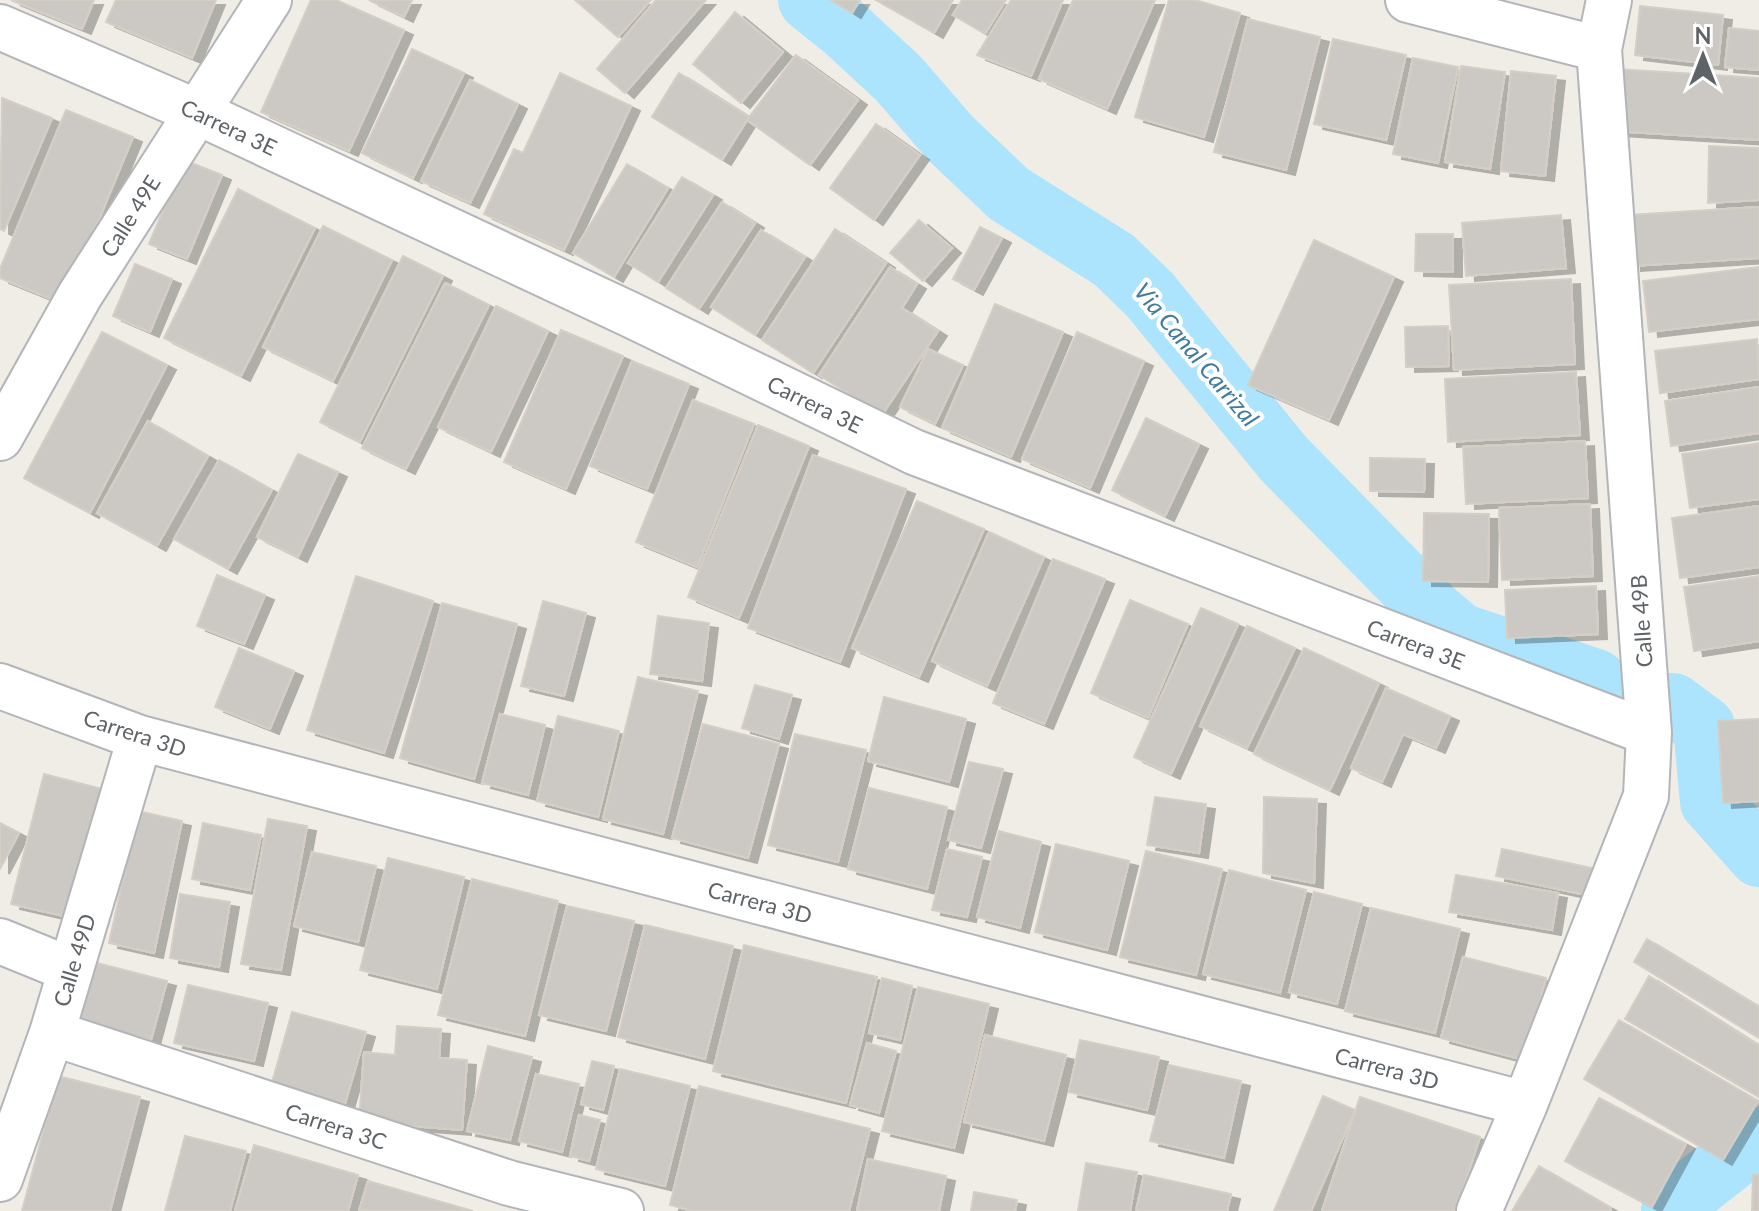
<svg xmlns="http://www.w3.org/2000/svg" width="1759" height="1211" font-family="Lato,sans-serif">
  <defs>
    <filter id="shadow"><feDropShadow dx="9" dy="5" stdDeviation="0" flood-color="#0004"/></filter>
  </defs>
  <rect width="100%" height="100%" fill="#f0ede7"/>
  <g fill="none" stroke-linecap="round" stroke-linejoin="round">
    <path stroke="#abe4fc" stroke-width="62" d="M 809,0 L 845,29 L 898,78 L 951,139 L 1009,194 L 1114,260 L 1150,295 L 1284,459 L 1434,612 L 1460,634 L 1596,680
      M 1673,704 L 1704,727 L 1711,802 L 1759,856
      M 1672,1211 L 1682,1198 L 1759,1138"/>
  </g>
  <path fill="#ccc8c4" stroke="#d5cec5" stroke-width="2" filter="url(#shadow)" d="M 11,0 L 94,0 L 82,29 Z
    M 116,0 L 216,0 L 192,58 L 106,22 Z
    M 311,0 L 336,0 L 404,30 L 349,151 L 261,112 Z
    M 369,0 L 412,0 L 404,17 Z
    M 575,0 L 651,0 L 618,37 Z
    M 656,0 L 706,0 L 625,93 L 597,69 Z
    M 831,0 L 860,0 L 852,13 Z
    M 876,0 L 953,0 L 934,33 Z
    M 962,0 L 1006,0 L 985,34 L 953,15 Z
    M 1011,0 L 1063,0 L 1031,76 L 977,55 Z
    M 1073,0 L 1155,0 L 1107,109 L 1039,79 Z
    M 1169,0 L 1195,0 L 1240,13 L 1204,137 L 1135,117 Z
    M 1640,6 L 1723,15 L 1718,65 L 1635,55 Z
    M 735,12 L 783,52 L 741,103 L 693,64 Z
    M 1248,19 L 1320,37 L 1286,170 L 1214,152 Z
    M 1729,28 L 1759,31 L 1759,70 L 1725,67 Z
    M 1333,39 L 1406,55 L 1386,140 L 1314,124 Z
    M 412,49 L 464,73 L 413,178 L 362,153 Z
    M 796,55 L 858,100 L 810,165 L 747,120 Z
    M 1413,58 L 1458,67 L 1438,163 L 1393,154 Z
    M 1461,66 L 1505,72 L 1490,169 L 1445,162 Z
    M 1617,69 L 1759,78 L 1759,140 L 1614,131 Z
    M 1511,71 L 1556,76 L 1545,176 L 1501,171 Z
    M 560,73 L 631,106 L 564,250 L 484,214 L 514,149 L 523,153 Z
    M 679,73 L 749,117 L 722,160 L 652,117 Z
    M 470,80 L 518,104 L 470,203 L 421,181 Z
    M 2,98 L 52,118 L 4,231 L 0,229 Z
    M 66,110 L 133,137 L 64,304 L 0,278 L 0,269 Z
    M 876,124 L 920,155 L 874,220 L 830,188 Z
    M 1709,146 L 1759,148 L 1759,200 L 1708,203 Z
    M 184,160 L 222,175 L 187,259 L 149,244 Z
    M 627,164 L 668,188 L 614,277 L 573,253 Z
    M 682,177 L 713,195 L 658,282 L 628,263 Z
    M 238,189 L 315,228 L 241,376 L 164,338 Z
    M 722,202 L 755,223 L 699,309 L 666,288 Z
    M 1759,207 L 1759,258 L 1632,266 L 1629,215 Z
    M 1561,215 L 1566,268 L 1466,276 L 1462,223 Z
    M 919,220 L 952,248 L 923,281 L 890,253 Z
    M 323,226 L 392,260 L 333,381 L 263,347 Z
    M 980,227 L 1002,238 L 974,290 L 953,279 Z
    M 835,229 L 886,263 L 813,373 L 762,340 Z
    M 761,230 L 805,257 L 755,335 L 711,307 Z
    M 1416,234 L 1453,234 L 1453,272 L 1415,271 Z
    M 1314,240 L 1394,277 L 1329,420 L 1248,385 Z
    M 403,256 L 443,276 L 360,442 L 320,422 Z
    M 135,264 L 172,279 L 150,332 L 113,316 Z
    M 890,267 L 917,284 L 902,308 L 938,331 L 882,415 L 819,375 Z
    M 1759,267 L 1759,319 L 1649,332 L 1643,281 Z
    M 1571,279 L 1575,364 L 1454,370 L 1449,285 Z
    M 445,283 L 489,305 L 406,469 L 362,448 Z
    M 995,304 L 1063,332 L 1011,457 L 942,428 Z
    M 496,306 L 548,331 L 491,452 L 438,427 Z
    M 1448,326 L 1449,366 L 1406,367 L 1405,327 Z
    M 561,330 L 623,356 L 566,489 L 504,462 Z
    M 102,332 L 167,365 L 90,513 L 24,478 Z
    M 1077,332 L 1144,361 L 1090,488 L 1022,459 Z
    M 1757,339 L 1759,379 L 1660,393 L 1655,351 Z
    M 928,349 L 963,365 L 935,424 L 900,407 Z
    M 632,361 L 689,384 L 647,489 L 590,466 Z
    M 1576,372 L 1580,435 L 1448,442 L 1445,379 Z
    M 1759,387 L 1759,433 L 1671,446 L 1665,401 Z
    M 693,400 L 754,424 L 697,567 L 636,542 Z
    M 1146,418 L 1199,444 L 1165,516 L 1112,490 Z
    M 148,421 L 208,456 L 157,546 L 97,513 Z
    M 758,425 L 809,446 L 739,618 L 688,597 Z
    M 1585,441 L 1588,498 L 1466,504 L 1463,447 Z
    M 1759,443 L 1759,499 L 1690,508 L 1682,454 Z
    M 298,454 L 338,472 L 298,557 L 257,537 Z
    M 813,455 L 906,489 L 840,662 L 748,628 Z
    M 1370,458 L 1425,459 L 1424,492 L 1370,491 Z
    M 219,460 L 272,490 L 228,569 L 174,539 Z
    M 917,501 L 984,529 L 919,677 L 852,648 Z
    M 1590,504 L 1593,576 L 1502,580 L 1499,508 Z
    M 1759,506 L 1759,567 L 1680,578 L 1672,518 Z
    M 1424,513 L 1489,514 L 1488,582 L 1423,581 Z
    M 989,532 L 1044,557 L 987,686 L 932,661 Z
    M 1053,559 L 1105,579 L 1044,724 L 993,703 Z
    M 217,575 L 265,595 L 244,644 L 197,626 Z
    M 356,576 L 433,601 L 384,753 L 307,730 Z
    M 1759,576 L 1759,641 L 1694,651 L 1684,587 Z
    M 1596,586 L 1598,634 L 1507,638 L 1505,590 Z
    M 1130,600 L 1188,624 L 1148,718 L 1091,693 Z
    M 543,601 L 586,613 L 564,696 L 521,686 Z
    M 442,603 L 517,624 L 474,779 L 400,758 Z
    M 1201,608 L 1238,624 L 1171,774 L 1134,757 Z
    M 658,616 L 709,623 L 702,681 L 650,674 Z
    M 1247,626 L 1295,648 L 1247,748 L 1200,726 Z
    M 239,648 L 294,671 L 270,729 L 215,707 Z
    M 1304,648 L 1379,683 L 1330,790 L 1254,754 Z
    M 638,677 L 698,691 L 663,834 L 603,819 Z
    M 755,685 L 792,695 L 779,739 L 742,728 Z
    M 1386,688 L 1450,716 L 1436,748 L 1403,734 L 1382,782 L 1351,768 Z
    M 884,697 L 966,719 L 949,782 L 868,761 Z
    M 500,714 L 545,725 L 528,795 L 482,783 Z
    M 558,716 L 619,731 L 598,817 L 537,801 Z
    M 1759,719 L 1759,801 L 1723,803 L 1718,721 Z
    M 703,724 L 779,744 L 748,858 L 672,838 Z
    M 795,734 L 866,750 L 838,862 L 768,845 Z
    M 969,762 L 1003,769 L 981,848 L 948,840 Z
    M 44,774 L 102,789 L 68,917 L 11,904 Z
    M 869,788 L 947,807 L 927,889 L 848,869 Z
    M 1155,797 L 1206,804 L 1199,853 L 1147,845 Z
    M 1264,797 L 1317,799 L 1314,883 L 1263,873 Z
    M 138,811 L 182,821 L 154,953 L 109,943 Z
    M 268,819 L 307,826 L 281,970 L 241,964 Z
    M 0,823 L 19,833 L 0,869 Z
    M 203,823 L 261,835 L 250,890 L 192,879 Z
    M 999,831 L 1041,842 L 1020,928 L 977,917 Z
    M 1056,844 L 1129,861 L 1107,950 L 1035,932 Z
    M 947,849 L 982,857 L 967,917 L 932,910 Z
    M 1502,849 L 1592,868 L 1586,895 L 1496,876 Z
    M 1146,851 L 1222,869 L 1196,975 L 1120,957 Z
    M 312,852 L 376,866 L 358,942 L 294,926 Z
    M 388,858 L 464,877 L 437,989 L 360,970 Z
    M 1229,870 L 1306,890 L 1280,993 L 1203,974 Z
    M 1456,875 L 1558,893 L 1552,930 L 1449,912 Z
    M 472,879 L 558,901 L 525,1036 L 438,1015 Z
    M 1314,892 L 1362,904 L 1337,1004 L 1289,992 Z
    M 180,894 L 230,902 L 219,967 L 170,958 Z
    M 567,906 L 634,921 L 606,1031 L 539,1015 Z
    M 1371,908 L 1460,929 L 1435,1033 L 1345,1011 Z
    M 645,925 L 733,946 L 705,1059 L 618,1037 Z
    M 1647,939 L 1759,1007 L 1759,1038 L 1634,962 Z
    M 744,945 L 877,977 L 846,1103 L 713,1071 Z
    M 1463,957 L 1546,978 L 1524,1060 L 1441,1038 Z
    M 93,962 L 167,981 L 151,1040 L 77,1022 Z
    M 1649,976 L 1759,1046 L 1759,1097 L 1625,1019 Z
    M 882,978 L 912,986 L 900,1040 L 869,1033 Z
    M 188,985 L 268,1003 L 254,1061 L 174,1043 Z
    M 918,987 L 989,1004 L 954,1148 L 882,1131 Z
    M 292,1012 L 366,1032 L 344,1107 L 271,1086 Z
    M 1619,1020 L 1758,1101 L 1723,1160 L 1584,1079 Z
    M 397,1026 L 441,1029 L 439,1058 L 467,1060 L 462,1130 L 359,1122 L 364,1052 L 395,1055 Z
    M 985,1035 L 1066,1055 L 1044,1141 L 964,1122 Z
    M 1080,1040 L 1159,1057 L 1147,1110 L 1069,1092 Z
    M 867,1043 L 896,1051 L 879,1113 L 850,1105 Z
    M 488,1046 L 532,1057 L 510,1140 L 467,1131 Z
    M 592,1061 L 614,1066 L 603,1110 L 581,1104 Z
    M 1169,1065 L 1241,1081 L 1224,1158 L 1150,1141 Z
    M 620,1069 L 690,1086 L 665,1186 L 596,1169 Z
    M 536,1074 L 579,1084 L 562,1152 L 519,1141 Z
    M 58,1076 L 140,1097 L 110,1211 L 22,1211 Z
    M 699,1086 L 870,1129 L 849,1211 L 693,1211 L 670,1205 Z
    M 1323,1096 L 1355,1110 L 1311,1211 L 1274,1211 Z
    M 1360,1097 L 1480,1137 L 1456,1211 L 1322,1211 Z
    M 1599,1098 L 1686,1144 L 1652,1207 L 1565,1161 Z
    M 579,1115 L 600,1120 L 589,1161 L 570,1156 Z
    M 185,1136 L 246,1151 L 230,1211 L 165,1211 Z
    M 254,1145 L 358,1175 L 348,1211 L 235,1211 Z
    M 868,1159 L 946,1176 L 939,1211 L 857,1211 Z
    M 1086,1163 L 1137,1172 L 1130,1211 L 1078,1211 Z
    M 1539,1166 L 1611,1208 L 1610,1211 L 1512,1211 Z
    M 1144,1175 L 1231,1194 L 1227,1211 L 1136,1211 Z
    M 1753,1175 L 1759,1175 L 1759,1211 L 1752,1211 Z
    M 368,1181 L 473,1211 L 359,1211 Z
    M 974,1192 L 1017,1200 L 1015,1211 L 971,1211 Z"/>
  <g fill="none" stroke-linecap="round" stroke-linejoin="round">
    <g stroke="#b2b5b9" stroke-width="48">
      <path id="minor" d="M 1408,0 L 1599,49
        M 0,27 L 197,112 L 629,314 L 914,452 L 1649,733
        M 0,438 L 80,295 L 269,0
        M 0,686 L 140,738 L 1525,1104
        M 0,941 L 71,970
        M 52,1033 L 509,1183 L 621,1211
        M 0,1179 L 52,1033 L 140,738
        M 1479,1211 L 1525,1104 L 1646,796 L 1649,733 L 1599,49 L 1609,0"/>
    </g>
    <use href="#minor" stroke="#fff" stroke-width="44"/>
  </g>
  <g text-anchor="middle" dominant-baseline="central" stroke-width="8" stroke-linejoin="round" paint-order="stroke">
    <g font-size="22" fill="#5e6367" stroke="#fff">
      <text transform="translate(229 127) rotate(25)">Carrera 3E</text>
      <text transform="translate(130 216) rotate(-58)">Calle 49E</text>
      <text transform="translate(815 404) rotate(26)">Carrera 3E</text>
      <text transform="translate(1641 621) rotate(-94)">Calle 49B</text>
      <text transform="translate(1416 644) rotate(21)">Carrera 3E</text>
      <text transform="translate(135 733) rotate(18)">Carrera 3D</text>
      <text transform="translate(760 902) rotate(15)">Carrera 3D</text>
      <text transform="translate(74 960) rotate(-73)">Calle 49D</text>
      <text transform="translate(1387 1068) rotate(15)">Carrera 3D</text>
      <text transform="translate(336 1126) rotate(18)">Carrera 3C</text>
    </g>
    <g font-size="24" font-style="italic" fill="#417b9d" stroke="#fff">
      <text transform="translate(1197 354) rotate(50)">Via Canal Carrizal</text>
    </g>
  </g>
  <g transform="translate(1703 56)" stroke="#ffffff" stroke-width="6" paint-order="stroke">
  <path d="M0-6L14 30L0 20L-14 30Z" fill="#5e6367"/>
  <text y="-12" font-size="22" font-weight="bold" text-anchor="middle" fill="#5e6367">N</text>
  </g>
</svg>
